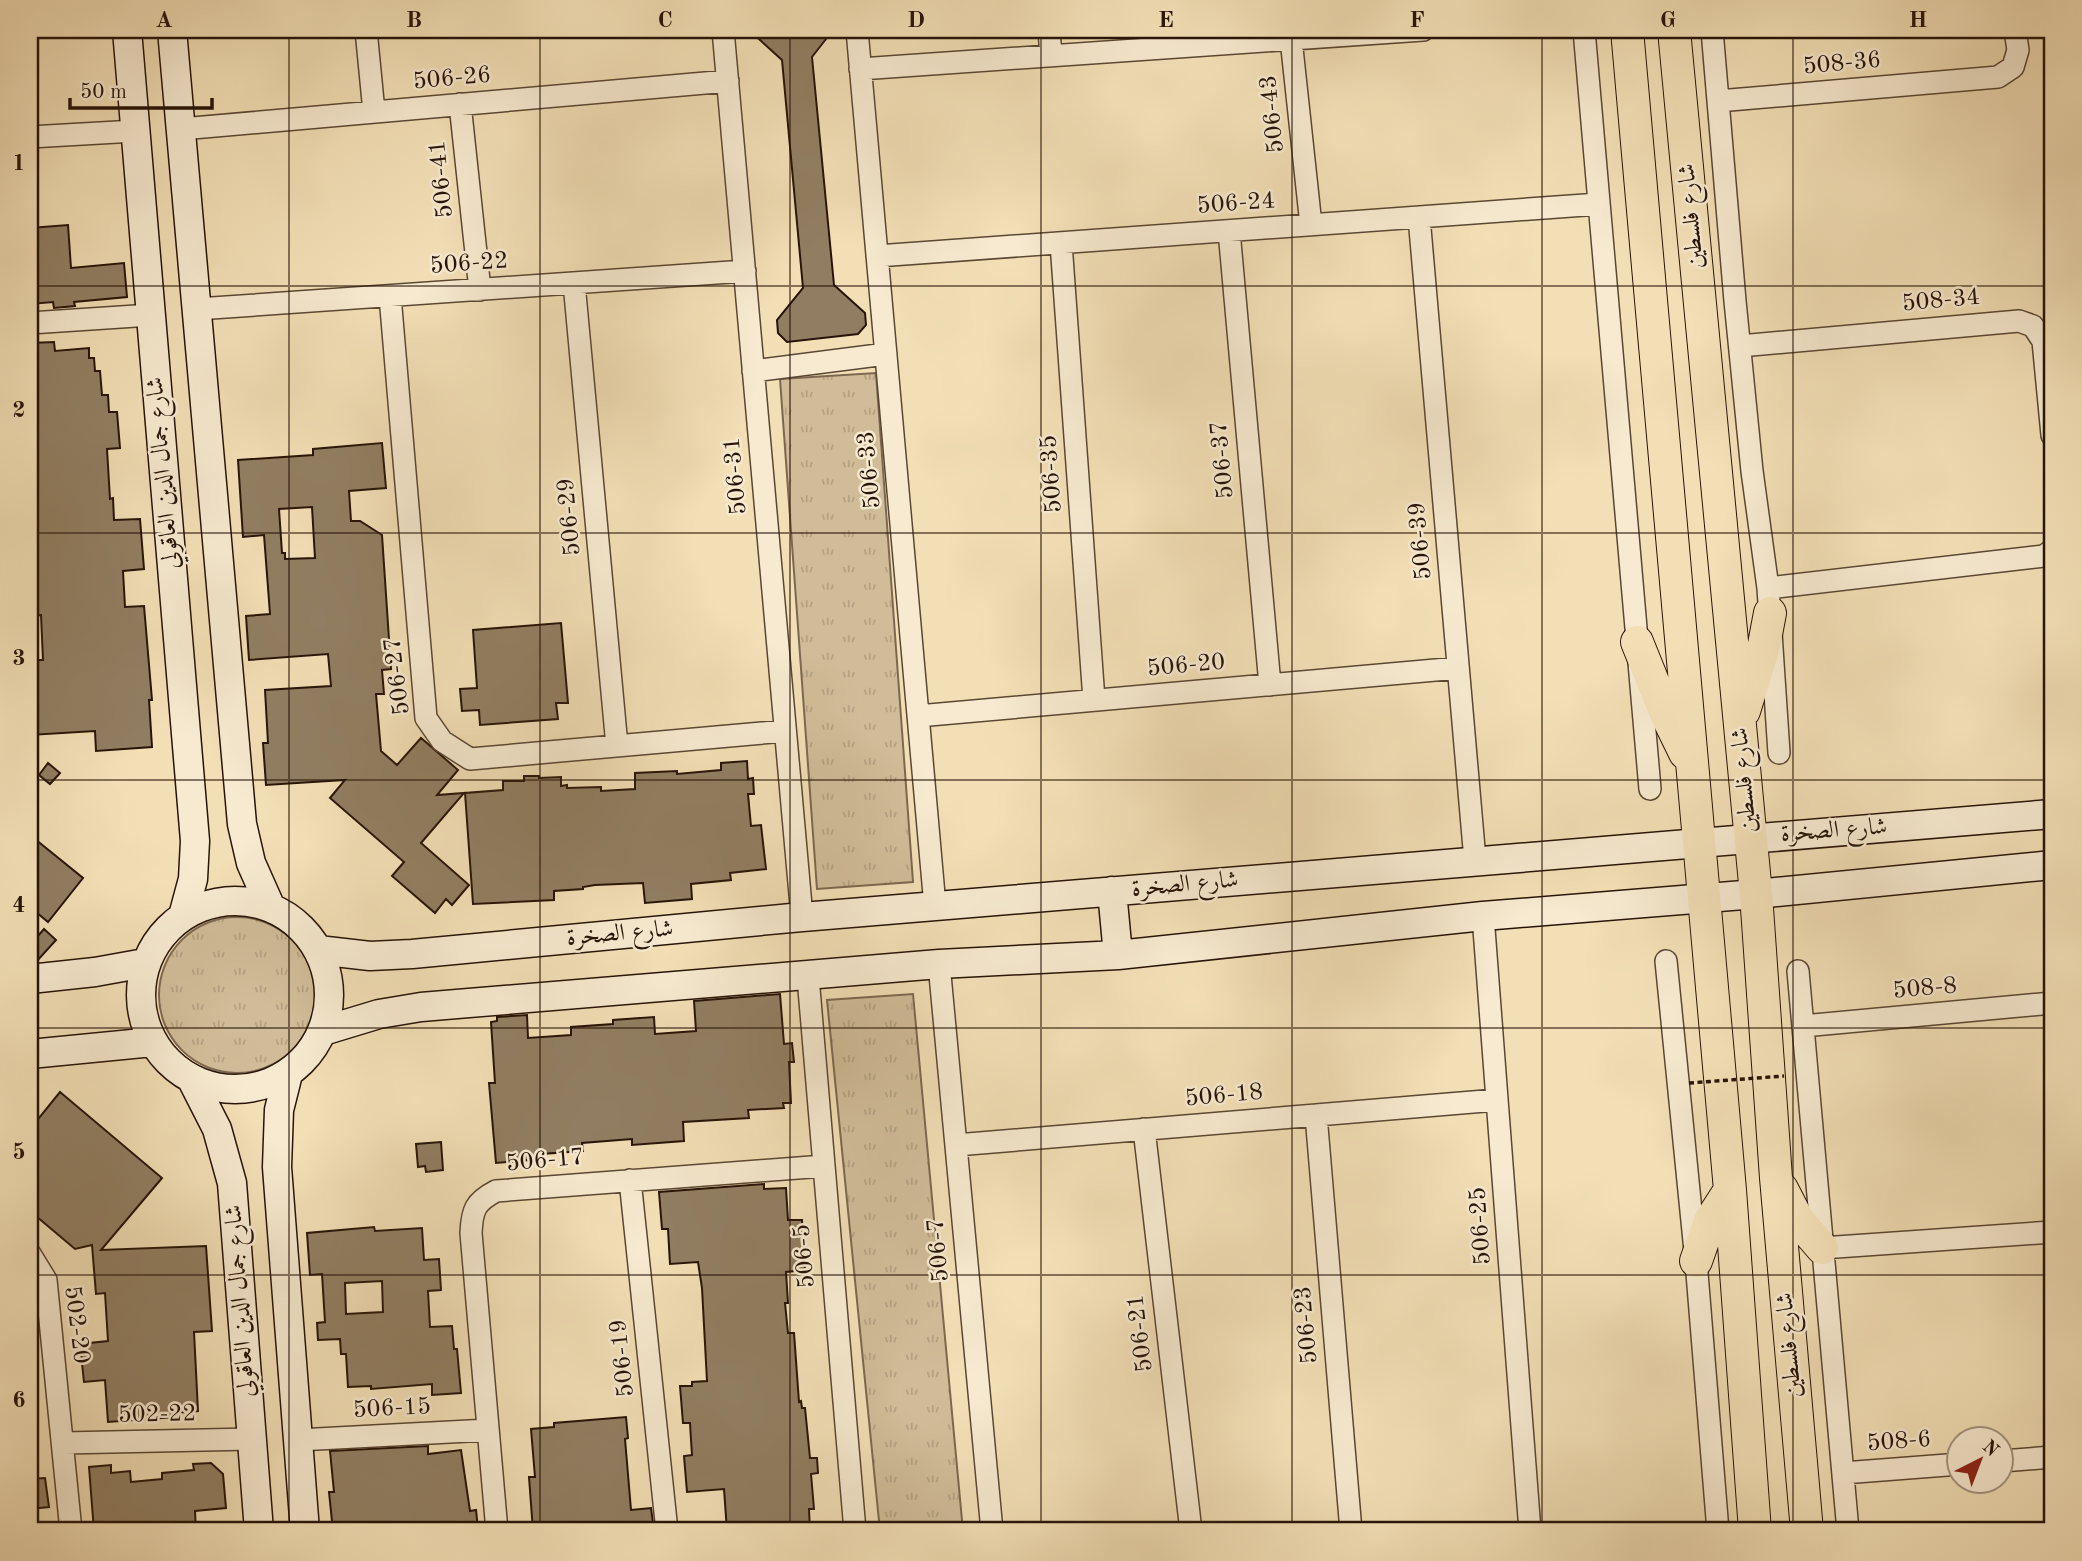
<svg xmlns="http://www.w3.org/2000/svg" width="2082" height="1561" font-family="'Old Standard TT',Amiri,serif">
  <defs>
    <pattern id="grass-tufts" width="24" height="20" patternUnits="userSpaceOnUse" patternTransform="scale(1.75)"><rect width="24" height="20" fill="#d0bc98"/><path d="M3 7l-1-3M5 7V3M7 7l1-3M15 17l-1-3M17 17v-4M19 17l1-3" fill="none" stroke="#b3a182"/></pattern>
  </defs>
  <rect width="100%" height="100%" fill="#f3dfb6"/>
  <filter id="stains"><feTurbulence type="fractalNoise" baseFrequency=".00286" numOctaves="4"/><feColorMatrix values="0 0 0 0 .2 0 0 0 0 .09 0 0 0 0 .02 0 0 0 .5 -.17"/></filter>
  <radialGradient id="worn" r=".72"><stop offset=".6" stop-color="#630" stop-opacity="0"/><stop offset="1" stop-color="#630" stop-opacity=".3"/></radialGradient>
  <path fill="url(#grass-tufts)" stroke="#7c6850" stroke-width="2" d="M 876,373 L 913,882 L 817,889 L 780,379 Z
    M159 995a78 78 0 1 1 156 0a78 78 0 1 1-156 0Z
    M 913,994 L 963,1531 L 880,1531 L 827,1000 Z"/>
  <path fill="#917e62" stroke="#271407" stroke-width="2" fill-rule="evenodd" d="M 749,30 L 833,30 L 812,57 L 834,285 L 865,313 L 866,325 L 858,334 L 787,342 L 778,333 L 777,320 L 803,288 L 782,60 Z
    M 68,225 L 71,268 L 124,263 L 127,297 L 74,302 L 75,306 L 54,308 L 53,302 L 30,304 L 30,228 Z
    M 54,342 L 55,351 L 89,348 L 89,358 L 94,358 L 95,371 L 100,371 L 102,395 L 108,395 L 109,412 L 117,412 L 120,448 L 107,449 L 110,499 L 113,498 L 114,520 L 140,519 L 144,569 L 123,571 L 125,607 L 144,606 L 152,700 L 149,700 L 152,747 L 96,751 L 95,731 L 30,735 L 30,707 L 38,706 L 35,660 L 43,660 L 41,615 L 30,616 L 30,451 L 32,451 L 30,343 Z
    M 382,443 L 386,488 L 349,491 L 351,521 L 360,521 L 382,535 L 391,669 L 382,670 L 384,694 L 376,694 L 381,751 L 397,765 L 421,738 L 458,770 L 437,795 L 464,793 L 421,843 L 469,885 L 452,905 L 446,899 L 435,913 L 392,876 L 404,862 L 330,798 L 345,780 L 266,785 L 263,743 L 268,743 L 265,690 L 331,686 L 328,654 L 249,660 L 246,616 L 270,614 L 264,535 L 243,537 L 238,460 L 313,455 L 313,449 ZM 312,507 L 315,558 L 285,559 L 285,553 L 282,553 L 279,509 Z
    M 561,623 L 568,703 L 556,703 L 558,719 L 480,725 L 479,710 L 462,711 L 460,689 L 477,688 L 473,630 Z
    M 747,761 L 748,779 L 753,778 L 754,794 L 748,794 L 751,826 L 761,825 L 766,869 L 730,873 L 731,880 L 691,884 L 692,899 L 645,903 L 643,883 L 595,885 L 583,887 L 583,889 L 554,891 L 554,900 L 473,904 L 465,793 L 503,790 L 503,781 L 524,781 L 524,776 L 539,776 L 539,778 L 561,777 L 561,786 L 567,785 L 567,788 L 601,787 L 601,791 L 635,789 L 635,773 L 677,771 L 677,774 L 721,770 L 721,763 Z
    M 48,763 L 60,773 L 50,784 L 39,775 Z
    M 30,835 L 83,878 L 48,922 L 30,907 Z
    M 44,929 L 56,940 L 36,962 L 30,962 L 30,945 Z
    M 780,994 L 784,1044 L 792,1043 L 794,1062 L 789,1062 L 791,1103 L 783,1103 L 784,1108 L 748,1110 L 749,1118 L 683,1122 L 684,1141 L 632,1145 L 632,1139 L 582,1143 L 583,1151 L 541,1154 L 541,1159 L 496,1163 L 489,1083 L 495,1083 L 491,1022 L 497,1021 L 497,1017 L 527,1015 L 528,1038 L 571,1035 L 571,1027 L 613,1024 L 613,1020 L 654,1017 L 655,1034 L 696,1031 L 694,1001 Z
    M 60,1092 L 162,1178 L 101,1250 L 206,1246 L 212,1331 L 194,1332 L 198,1411 L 175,1413 L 175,1417 L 108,1422 L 105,1380 L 84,1382 L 80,1344 L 108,1341 L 105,1293 L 96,1294 L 92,1245 L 75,1249 L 30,1211 L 30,1129 Z
    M 441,1142 L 443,1170 L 426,1172 L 425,1166 L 418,1167 L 416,1144 Z
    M 764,1184 L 764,1189 L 786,1188 L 788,1220 L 802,1220 L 805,1270 L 786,1272 L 788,1303 L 785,1303 L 788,1333 L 794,1333 L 799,1402 L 801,1401 L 802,1408 L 805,1408 L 810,1458 L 817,1458 L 818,1473 L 811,1474 L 814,1509 L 809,1509 L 810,1531 L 727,1531 L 724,1489 L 687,1492 L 684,1456 L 692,1455 L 691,1440 L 690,1423 L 683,1423 L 680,1386 L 692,1386 L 692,1382 L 707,1381 L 702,1288 L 698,1262 L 670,1264 L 668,1229 L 662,1229 L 659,1192 Z
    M 374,1227 L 375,1231 L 422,1228 L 424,1260 L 439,1259 L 441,1290 L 428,1291 L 430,1327 L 452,1326 L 454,1349 L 457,1349 L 461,1393 L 432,1395 L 432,1384 L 371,1389 L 371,1386 L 348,1387 L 346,1354 L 341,1354 L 340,1339 L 318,1340 L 317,1323 L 325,1322 L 322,1274 L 310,1275 L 307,1233 ZM 382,1281 L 383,1312 L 346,1314 L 345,1283 Z
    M 626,1417 L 628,1438 L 625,1439 L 631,1510 L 651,1508 L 654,1530 L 533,1531 L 529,1477 L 535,1477 L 531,1429 L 554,1427 L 554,1423 Z
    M 428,1446 L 428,1454 L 461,1450 L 470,1511 L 476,1510 L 478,1529 L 454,1531 L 333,1531 L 329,1492 L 334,1492 L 330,1451 Z
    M 211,1463 L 223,1474 L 226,1508 L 195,1511 L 196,1531 L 94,1531 L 89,1467 L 111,1465 L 111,1473 L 130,1471 L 131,1482 L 162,1479 L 162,1473 L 194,1470 L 193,1464 Z
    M 45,1478 L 49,1507 L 30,1509 L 30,1479 Z"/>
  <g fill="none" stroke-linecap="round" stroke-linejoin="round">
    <g stroke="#5a4733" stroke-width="24">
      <path id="street" d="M 366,30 L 374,112
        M 723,30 L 802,917
        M 857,30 L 935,906
        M 1049,30 L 1051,56
        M 1584,30 L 1650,789
        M 1712,30 L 1735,301 L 1752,471 L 1768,588 L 1779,753
        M 1291,39 L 1311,225
        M 860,69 L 1423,30
        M 1718,101 L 1998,77 L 2013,67 L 2018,50 L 2015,30
        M 460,104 L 480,290
        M 181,129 L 728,81
        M 30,137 L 135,131
        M 1419,217 L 1475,860
        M 1229,231 L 1270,685
        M 1061,243 L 1094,700
        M 877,256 L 1599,204
        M 574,283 L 617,746
        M 390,296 L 426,718 L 442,741 L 470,759 L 785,731
        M 197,309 L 745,271
        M 30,323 L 151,315
        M 1740,346 L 2019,321 L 2033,326 L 2043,341 L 2052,435
        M 753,371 L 886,354
        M 1768,588 L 2044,556 L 2052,550
        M 918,716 L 1458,668
        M 1483,916 L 1530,1531
        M 1666,961 L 1696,1261 L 1718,1531
        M 939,964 L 992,1531
        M 1798,971 L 1848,1531
        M 808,977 L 855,1531
        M 1803,1026 L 2052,1003
        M 1316,1115 L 1351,1531
        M 1144,1129 L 1191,1531
        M 956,1145 L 1497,1100
        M 630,1180 L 667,1531
        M 1822,1248 L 2052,1232
        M 30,1254 L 46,1280 L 71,1531
        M 298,1440 L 488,1430
        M 64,1443 L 251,1439
        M 2002,1461 L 2052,1457
        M 1843,1473 L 1960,1464
        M 497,1531 L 471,1233 C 472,1210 475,1202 496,1191 L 824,1166"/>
    </g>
    <g stroke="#271407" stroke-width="31">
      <path id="secondary" d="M 127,30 L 195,841 L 193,879 L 183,916
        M 172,30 L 242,824 L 251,863 L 271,908
        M 1112,891 L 1118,955
        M141 995a94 94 0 1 1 188 0a94 94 0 1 1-188 0Z
        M 318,950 L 370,956 L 412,954 L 802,917 L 2052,814
        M 30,979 L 95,972 L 145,963
        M 323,1031 L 379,1014 L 421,1007 L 939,964 L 1118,955 L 1483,916 L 1756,894 L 2052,865
        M 30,1054 L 153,1042
        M 288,1074 L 279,1110 L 277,1167 L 305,1531
        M 192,1080 L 217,1129 L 232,1183 L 259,1531"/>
    </g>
    <g stroke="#271407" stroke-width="34">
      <path id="primary" d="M 1627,30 L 1730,1190 L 1755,1531
        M 1674,30 L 1756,894 L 1776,1178 L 1807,1531
        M 1637,642 L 1666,714 L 1685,753
        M 1744,711 L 1763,650 L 1770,613
        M 1782,1189 L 1798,1220 L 1822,1248
        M 1696,1261 L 1710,1221 L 1730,1190"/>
    </g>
    <use href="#street" stroke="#f7ead0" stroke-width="21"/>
    <use href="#secondary" stroke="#f7ead0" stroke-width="28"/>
    <use href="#primary" stroke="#f3dfb6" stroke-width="32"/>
    <path stroke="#271407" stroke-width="3.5" stroke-dasharray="5 3.5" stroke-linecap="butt" d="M 1689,1083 L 1784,1076"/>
  </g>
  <path fill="none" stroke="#271407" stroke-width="2" stroke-opacity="0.55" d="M 289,30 L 289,1531M 540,30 L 540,1531M 790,30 L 790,1531M 1041,30 L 1041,1531M 1292,30 L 1292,1531M 1542,30 L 1542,1531M 1793,30 L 1793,1531M 30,286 L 2052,286M 30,533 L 2052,533M 30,780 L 2052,780M 30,1028 L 2052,1028M 30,1275 L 2052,1275"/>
  <g text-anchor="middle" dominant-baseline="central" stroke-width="5" stroke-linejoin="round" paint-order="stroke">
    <g font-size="24" fill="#271407" stroke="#f7ead0">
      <text transform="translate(1842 64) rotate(-5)">508-36</text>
      <text transform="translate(452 79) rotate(-5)">506-26</text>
      <text transform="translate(1273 114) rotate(-96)">506-43</text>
      <text transform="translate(442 179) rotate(-96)">506-41</text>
      <text transform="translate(1236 204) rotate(-4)">506-24</text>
      <text transform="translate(1692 216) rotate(-95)">شارع فلسطين</text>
      <text transform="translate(469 264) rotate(-4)">506-22</text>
      <text transform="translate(1941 301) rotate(-5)">508-34</text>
      <text transform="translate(1223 460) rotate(-95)">506-37</text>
      <text transform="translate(870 470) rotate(-95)">506-33</text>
      <text transform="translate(164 473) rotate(-95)">شارع جمال الدين العاقولي</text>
      <text transform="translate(1052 474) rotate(-94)">506-35</text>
      <text transform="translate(736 476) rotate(-95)">506-31</text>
      <text transform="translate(570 517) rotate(-95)">506-29</text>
      <text transform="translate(1421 541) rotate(-95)">506-39</text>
      <text transform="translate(1186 666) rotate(-5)">506-20</text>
      <text transform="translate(398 676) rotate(-97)">506-27</text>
      <text transform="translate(1745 780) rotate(-95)">شارع فلسطين</text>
      <text transform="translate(1834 831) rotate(-4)">شارع الصخرة</text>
      <text transform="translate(1185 885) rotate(-5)">شارع الصخرة</text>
      <text transform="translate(620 934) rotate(-5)">شارع الصخرة</text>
      <text transform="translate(1925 989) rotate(-5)">508-8</text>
      <text transform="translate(1224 1096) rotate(-5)">506-18</text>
      <text transform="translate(545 1161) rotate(-5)">506-17</text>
      <text transform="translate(1481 1226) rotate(-94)">506-25</text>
      <text transform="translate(939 1250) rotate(-95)">506-7</text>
      <text transform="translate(805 1256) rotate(-95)">506-5</text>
      <text transform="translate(241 1301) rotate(-94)">شارع جمال الدين العاقولي</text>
      <text transform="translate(76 1325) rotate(83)">502-20</text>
      <text transform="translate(1307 1325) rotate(-95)">506-23</text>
      <text transform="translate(1141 1333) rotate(-97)">506-21</text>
      <text transform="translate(1790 1345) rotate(-95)">شارع فلسطين</text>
      <text transform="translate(623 1358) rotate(-96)">506-19</text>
      <text transform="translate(392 1409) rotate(-3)">506-15</text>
      <text transform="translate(157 1415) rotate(-1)">502-22</text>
      <text transform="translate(1899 1442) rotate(-4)">508-6</text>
    </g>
  </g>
  <rect width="2082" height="1561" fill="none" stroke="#f3dfb6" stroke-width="77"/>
  <g transform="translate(1980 1460) rotate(42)"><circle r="33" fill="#f7ead0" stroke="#a49480" stroke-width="2"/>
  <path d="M0-5L12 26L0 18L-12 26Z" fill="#8f2418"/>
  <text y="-10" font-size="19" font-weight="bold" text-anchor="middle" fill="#271407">N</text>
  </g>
  <path d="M70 98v10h142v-10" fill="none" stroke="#271407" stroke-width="3.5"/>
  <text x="80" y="98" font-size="21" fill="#271407" stroke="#f7ead0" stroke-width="5" paint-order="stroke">50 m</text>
  <rect x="38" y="38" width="2006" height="1484" fill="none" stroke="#271407" stroke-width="2.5"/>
  <g font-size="23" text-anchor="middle" font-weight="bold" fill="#271407">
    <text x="164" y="27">A</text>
    <text x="414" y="27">B</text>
    <text x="665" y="27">C</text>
    <text x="916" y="27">D</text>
    <text x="1166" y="27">E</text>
    <text x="1417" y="27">F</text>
    <text x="1668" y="27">G</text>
    <text x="1918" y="27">H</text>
    <text x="19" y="170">1</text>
    <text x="19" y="417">2</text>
    <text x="19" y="665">3</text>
    <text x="19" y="912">4</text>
    <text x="19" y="1159">5</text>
    <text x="19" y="1407">6</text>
  </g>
  <rect width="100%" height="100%" filter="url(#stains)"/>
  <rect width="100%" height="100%" fill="url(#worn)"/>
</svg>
